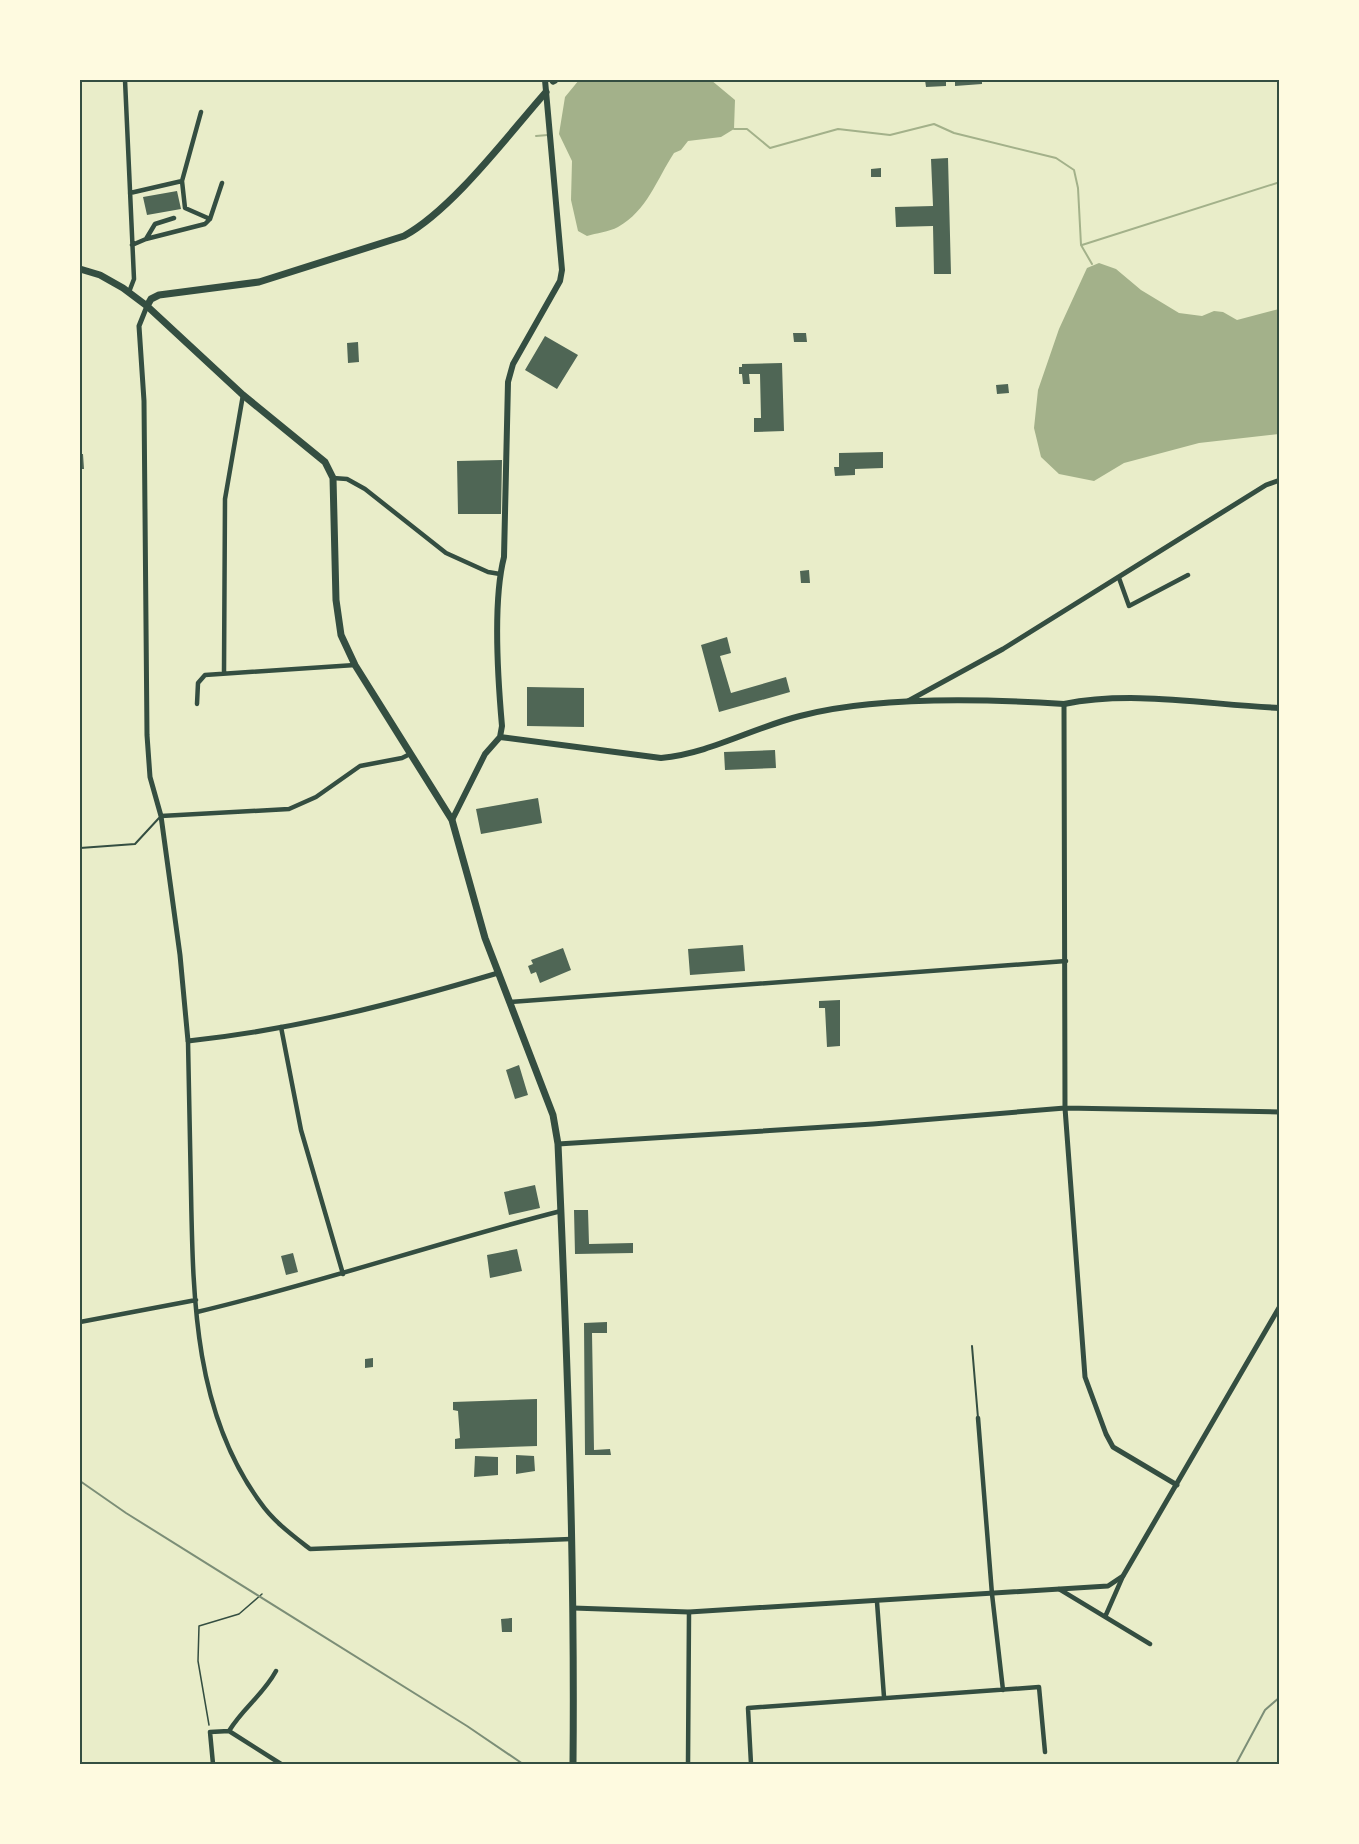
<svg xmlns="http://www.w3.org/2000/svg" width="1359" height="1844" font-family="'PT Sans',sans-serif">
  <rect width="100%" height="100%" fill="#e9edc9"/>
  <path fill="#a3b18a" d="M 579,80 L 711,80 L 735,100 L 734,129 L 721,137 L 688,141 L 681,150 L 674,153 C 657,179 647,211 618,227 C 609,232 596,233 587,236 L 578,231 L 571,200 L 572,161 L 559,134 L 565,97 Z
    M 1099,263 L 1116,269 L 1141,290 L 1179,313 L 1202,316 L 1214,311 L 1223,312 L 1237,320 L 1279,309 L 1279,434 L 1199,443 L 1124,463 L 1094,481 L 1059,474 L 1041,457 L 1034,428 L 1038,390 L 1059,329 L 1087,268 Z"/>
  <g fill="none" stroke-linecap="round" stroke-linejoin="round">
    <path stroke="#a3b18a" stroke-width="2" d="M 734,129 L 747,129 L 770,148 L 838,129 L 890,135 L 934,124 L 954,133 L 1056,158 L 1074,170 L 1078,188 L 1081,245 L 1092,264
      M 536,136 L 548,135
      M 1082,245 L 1280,182"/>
  </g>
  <path fill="#4f6655" d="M 925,80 L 946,80 L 946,86 L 926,87 Z
    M 955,80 L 982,80 L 982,84 L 955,86 Z
    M 948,158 L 951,274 L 934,274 L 933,226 L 896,227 L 895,207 L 933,206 L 931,159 Z
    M 881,168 L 881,177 L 871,177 L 871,169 Z
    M 177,191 L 181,209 L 147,215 L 143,197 Z
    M 793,333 L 806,333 L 807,342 L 794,342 Z
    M 545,336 L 578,355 L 557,389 L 525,370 Z
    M 358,342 L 359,362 L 348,363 L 347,343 Z
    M 782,363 L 784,431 L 754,432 L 754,418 L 761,418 L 760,374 L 749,374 L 750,384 L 743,384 L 742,374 L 739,374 L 739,367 L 742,367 L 742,364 Z
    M 1008,384 L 1009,393 L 997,394 L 996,385 Z
    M 883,452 L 883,468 L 855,469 L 855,475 L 835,476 L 834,467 L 839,467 L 839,453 Z
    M 80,454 L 83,454 L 84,469 L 80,469 Z
    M 502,460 L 501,514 L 458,514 L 457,461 Z
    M 809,570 L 810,583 L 801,583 L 800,571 Z
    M 727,637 L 731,653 L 720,656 L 731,693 L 786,677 L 790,692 L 719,712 L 701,645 Z
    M 527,687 L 584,688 L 584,727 L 527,726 Z
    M 775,750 L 776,768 L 725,770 L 724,752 Z
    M 538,798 L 542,823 L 481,834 L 476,809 Z
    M 743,945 L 745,971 L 690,975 L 688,949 Z
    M 563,948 L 571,970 L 540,983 L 536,972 L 531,974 L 528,966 L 533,964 L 531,960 Z
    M 840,1000 L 840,1046 L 827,1047 L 825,1008 L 819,1008 L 819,1001 Z
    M 519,1065 L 528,1095 L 515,1099 L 506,1070 Z
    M 535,1185 L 540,1208 L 509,1215 L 504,1192 Z
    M 574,1210 L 588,1210 L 589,1244 L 633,1243 L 633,1253 L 575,1254 Z
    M 517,1249 L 522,1271 L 490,1278 L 487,1255 Z
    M 293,1253 L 298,1272 L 286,1275 L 281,1256 Z
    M 607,1322 L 607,1333 L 592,1333 L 594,1450 L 610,1449 L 611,1455 L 585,1455 L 584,1323 Z
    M 373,1358 L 373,1367 L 365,1368 L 365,1359 Z
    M 537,1399 L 537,1446 L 455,1449 L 455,1439 L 460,1438 L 458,1411 L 453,1410 L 453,1402 Z
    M 516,1455 L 534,1456 L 535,1471 L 516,1474 Z
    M 475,1456 L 498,1457 L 498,1475 L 474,1477 Z
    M 512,1618 L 512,1632 L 502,1632 L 501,1619 Z"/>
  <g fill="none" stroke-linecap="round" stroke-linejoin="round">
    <path stroke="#344e41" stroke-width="1.5" d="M 209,1725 L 198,1661 L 199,1626 L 239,1614 L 262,1594"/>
    <path stroke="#344e41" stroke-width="2" d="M 80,848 L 135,844 L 159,818
      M 972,1346 L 978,1418"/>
    <path stroke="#344e41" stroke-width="4.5" d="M 125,80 L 134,279 L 129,292
      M 182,181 L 201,112
      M 130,193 L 182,181 L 185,208 L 210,219
      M 146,239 L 205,224 L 210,219 L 222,183
      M 132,245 L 146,239 L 155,224 L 174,218
      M 333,478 L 347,479 L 365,489 L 446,553 L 488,572 L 500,574
      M 1119,578 L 1129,606 L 1188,575
      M 224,672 L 225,499 L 243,395
      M 197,704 L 198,683 L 205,675 L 355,665
      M 161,816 L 289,809 L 316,797 L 360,766 L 402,758 L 410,754
      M 510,1002 L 1066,961
      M 281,1027 L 301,1130 L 343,1274
      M 188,1041 C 189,1091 190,1141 191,1191 C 193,1298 194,1412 260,1502 C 273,1521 292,1535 310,1549 L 571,1539
      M 197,1312 C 320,1283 439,1242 561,1211
      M 80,1322 L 196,1300
      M 978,1418 L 992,1594 L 1003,1690
      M 1059,1589 L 1150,1644
      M 877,1602 L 884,1697
      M 1105,1617 L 1123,1576
      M 229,1731 C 243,1708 263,1695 276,1671
      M 213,1764 L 210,1732 L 229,1731 L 281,1764
      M 688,1764 L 689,1612
      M 751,1764 L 748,1708 L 1039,1687 L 1045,1752"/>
    <path stroke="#344e41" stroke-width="5" d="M 147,306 L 139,326 L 144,401 L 147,735 L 150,777 L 161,816 L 180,955 L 188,1041 C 294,1030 397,1003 498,973
      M 908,701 L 1003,649 L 1266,485 L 1280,480
      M 1064,704 L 1065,1108 L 1085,1377 L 1106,1434 L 1113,1447 L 1177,1485
      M 558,1144 L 873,1124 L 1065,1108 L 1280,1112
      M 573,1608 L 689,1612 L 1108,1586 L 1123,1576 L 1280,1306"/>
    <path stroke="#344e41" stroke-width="6" d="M 500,737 L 661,758 C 711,753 752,728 800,716 C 875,696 987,699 1064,704 C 1134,690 1209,705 1280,708
      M 452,820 L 485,754 L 500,737 L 502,726 C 498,681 493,600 504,557 L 508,382 L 513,364 L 560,281 L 562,270 L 545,80"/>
    <path stroke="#344e41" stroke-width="7" d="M 553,81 L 555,80
      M 80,269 L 100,275 L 123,288 L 147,306 L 243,395 L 325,462 L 333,478 L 336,600 L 341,635 L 355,665 L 452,820 L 485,938 L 553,1115 L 558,1144 C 567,1350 575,1557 573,1764
      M 147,306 L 151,299 L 159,295 L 259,282 L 404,236 C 453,209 508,135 546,92"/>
    <path stroke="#7c8e77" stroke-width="2" d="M 80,1481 L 126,1513 L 467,1726 L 523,1764
      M 1236,1764 L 1265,1710 L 1280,1697"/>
  </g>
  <rect width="1359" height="1844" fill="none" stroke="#fefae0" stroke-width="162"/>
  <rect x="81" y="81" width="1197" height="1682" fill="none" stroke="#344e41" stroke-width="2"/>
</svg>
